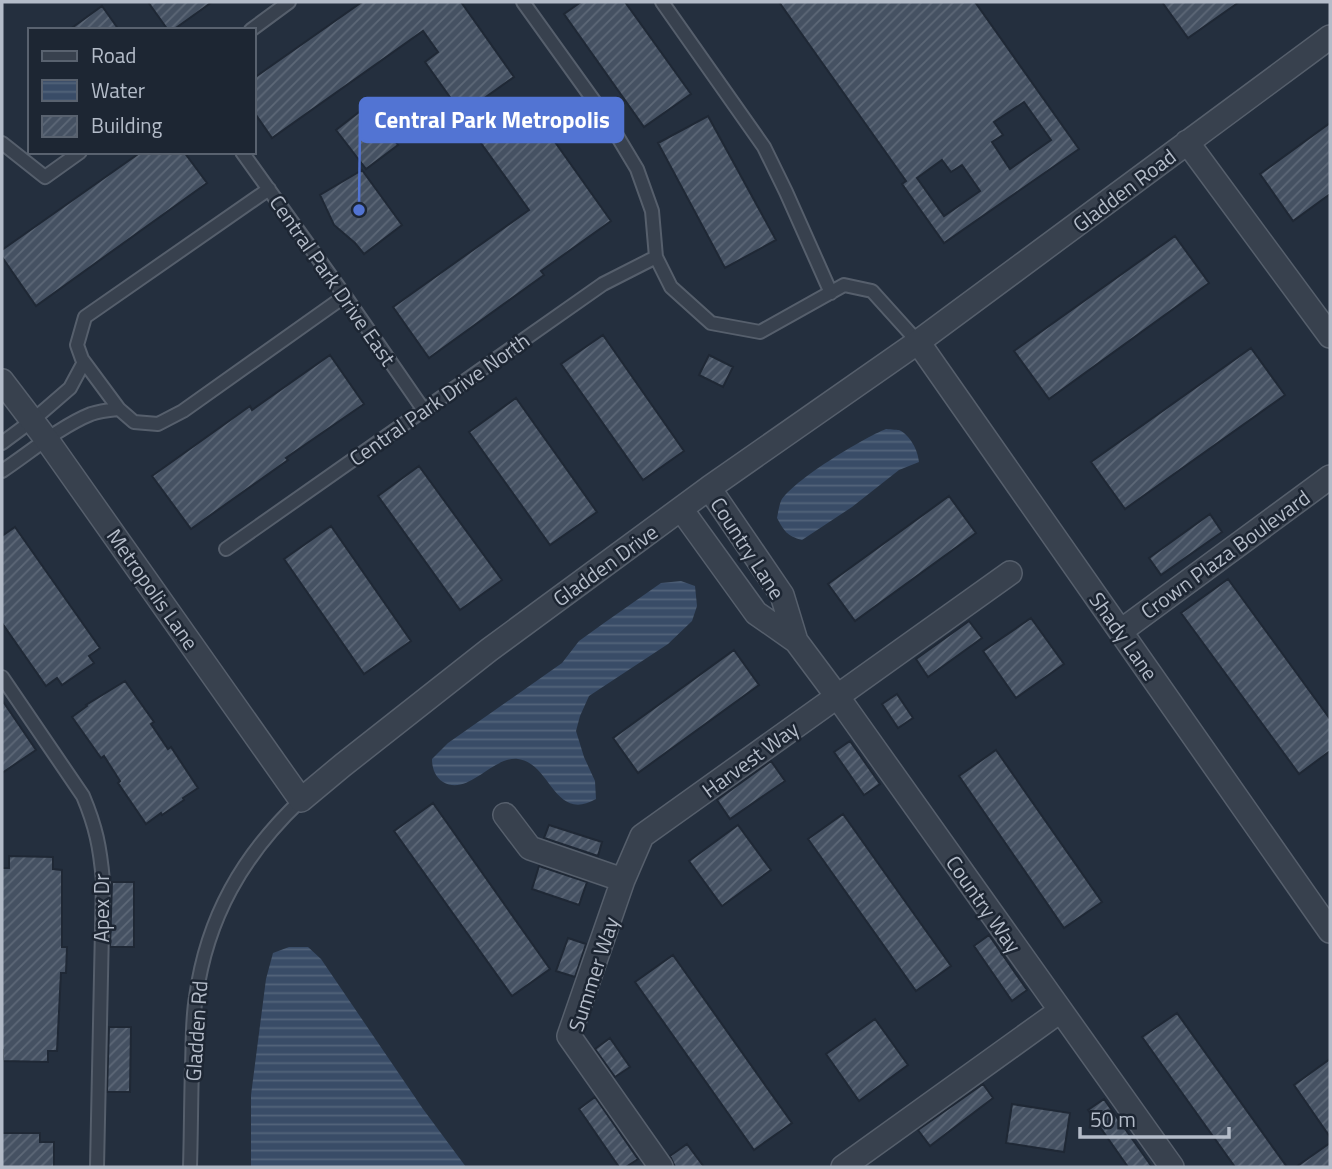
<svg xmlns="http://www.w3.org/2000/svg" width="1332" height="1169" font-family="'Titillium Web',sans-serif">
  <defs>
    <pattern id="water-rules" width="6" height="5" patternUnits="userSpaceOnUse" patternTransform="scale(1.75)"><rect width="6" height="5" fill="#394c67"/><path d="M0 2.5h6" fill="none" stroke="#53647b"/></pattern>
    <pattern id="building-hatch" width="6" height="6" patternUnits="userSpaceOnUse" patternTransform="scale(1.75)"><rect width="6" height="6" fill="#455162"/><path d="M-1 1l2-2M0 6l6-6M5 7l2-2" fill="none" stroke="#5d6877"/></pattern>
  </defs>
  <rect width="100%" height="100%" fill="#242f3e"/>
  <path fill="url(#water-rules)" d="M 886,429 C 887,429 897,430 899,430 C 910,435 918,450 919,462 L 899,470 L 852,507 L 802,540 C 787,536 784,531 777,518 C 778,513 779,506 781,501 C 792,481 863,438 886,429 Z
    M 681,581 L 695,586 L 697,606 L 692,621 L 668,644 L 589,696 L 580,716 L 576,731 L 584,757 L 595,781 L 596,799 C 554,823 551,763 518,759 C 492,756 468,797 443,782 C 435,777 432,768 432,759 L 448,743 L 562,663 L 579,641 L 604,623 L 661,583 Z
    M 289,947 L 308,947 L 321,959 L 423,1109 L 466,1167 L 251,1167 L 251,1095 L 266,979 L 273,953 Z"/>
  <path fill="url(#building-hatch)" stroke="#1f2835" stroke-width="2" fill-rule="evenodd" d="M 148,2 L 212,2 L 173,30 L 168,30 Z
    M 362,2 L 461,2 L 514,77 L 462,114 L 425,62 L 438,52 L 423,31 L 272,138 L 254,112 L 254,78 Z
    M 581,2 L 625,2 L 691,94 L 644,127 L 564,14 Z
    M 779,2 L 975,2 L 1079,149 L 944,243 L 902,184 L 906,181 ZM 1024,102 L 1051,140 L 1010,169 L 992,142 L 1003,135 L 994,122 ZM 942,160 L 951,172 L 962,165 L 980,191 L 944,216 L 917,178 Z
    M 1162,2 L 1239,2 L 1188,38 Z
    M 102,6 L 119,30 L 69,30 Z
    M 528,104 L 611,221 L 541,271 L 544,275 L 429,358 L 393,307 L 529,210 L 478,139 Z
    M 368,105 L 398,145 L 366,169 L 336,130 Z
    M 708,116 L 776,240 L 725,268 L 658,143 Z
    M 1330,123 L 1330,194 L 1293,221 L 1260,174 Z
    M 141,152 L 184,152 L 207,183 L 36,306 L 2,257 L 2,250 Z
    M 362,170 L 402,225 L 364,254 L 355,243 L 334,225 L 320,195 Z
    M 1175,236 L 1209,283 L 1049,399 L 1014,351 Z
    M 603,335 L 684,451 L 643,480 L 561,364 Z
    M 1251,348 L 1285,395 L 1125,509 L 1091,462 Z
    M 330,355 L 364,404 L 286,458 L 288,460 L 191,529 L 152,476 L 250,406 L 252,410 Z
    M 709,355 L 733,367 L 723,387 L 699,375 Z
    M 516,398 L 597,512 L 550,545 L 469,432 Z
    M 419,466 L 502,580 L 460,610 L 378,496 Z
    M 949,496 L 976,533 L 855,621 L 828,584 Z
    M 1210,514 L 1222,532 L 1161,575 L 1149,558 Z
    M 331,526 L 411,641 L 364,674 L 284,559 Z
    M 15,527 L 100,648 L 89,656 L 94,663 L 62,685 L 57,678 L 46,686 L 2,623 L 2,536 Z
    M 1228,579 L 1330,719 L 1330,751 L 1299,774 L 1181,613 Z
    M 1031,618 L 1064,664 L 1016,698 L 983,651 Z
    M 969,621 L 982,638 L 928,677 L 916,659 Z
    M 734,650 L 759,685 L 638,773 L 613,738 Z
    M 125,681 L 154,722 L 151,724 L 168,749 L 171,747 L 198,788 L 183,798 L 184,800 L 162,815 L 161,813 L 146,824 L 118,783 L 120,781 L 104,756 L 101,758 L 72,717 L 87,706 L 86,705 Z
    M 897,694 L 913,718 L 898,728 L 882,704 Z
    M 2,700 L 36,750 L 2,773 Z
    M 850,741 L 880,784 L 864,795 L 834,752 Z
    M 996,750 L 1102,902 L 1064,928 L 959,776 Z
    M 771,761 L 785,781 L 730,819 L 717,800 Z
    M 433,803 L 550,969 L 512,996 L 394,831 Z
    M 843,814 L 951,966 L 916,991 L 808,839 Z
    M 549,825 L 602,842 L 598,856 L 544,838 Z
    M 738,825 L 771,870 L 722,906 L 689,861 Z
    M 9,856 L 53,857 L 53,869 L 62,870 L 62,947 L 67,947 L 66,973 L 61,973 L 57,1051 L 48,1051 L 48,1062 L 3,1061 L 3,1050 L 2,1050 L 2,868 L 9,868 Z
    M 539,866 L 587,882 L 579,905 L 532,889 Z
    M 112,882 L 134,882 L 134,947 L 110,947 Z
    M 989,935 L 1027,990 L 1012,1001 L 974,946 Z
    M 568,938 L 586,944 L 575,977 L 556,971 Z
    M 673,955 L 792,1123 L 754,1150 L 635,982 Z
    M 1177,1013 L 1287,1167 L 1235,1167 L 1142,1037 Z
    M 875,1019 L 908,1065 L 859,1101 L 826,1054 Z
    M 109,1027 L 131,1027 L 130,1092 L 107,1092 Z
    M 610,1038 L 630,1067 L 615,1077 L 595,1049 Z
    M 1330,1059 L 1330,1137 L 1294,1085 Z
    M 983,1084 L 993,1098 L 930,1146 L 918,1130 Z
    M 595,1097 L 638,1159 L 626,1167 L 619,1167 L 579,1109 Z
    M 1104,1099 L 1152,1167 L 1128,1167 L 1088,1110 Z
    M 1012,1104 L 1070,1113 L 1064,1152 L 1006,1143 Z
    M 2,1133 L 40,1133 L 40,1142 L 54,1142 L 54,1167 L 2,1167 Z
    M 1330,1143 L 1330,1167 L 1296,1167 Z
    M 687,1144 L 704,1167 L 675,1167 L 670,1156 Z"/>
  <g fill="none" stroke-linecap="round" stroke-linejoin="round">
    <g stroke="#565f6c" stroke-width="16">
      <path id="lane" d="M 523,2 L 607,119 L 637,169 L 652,211 L 656,257 L 671,287 L 711,323 L 760,332 L 844,285 L 872,291 L 918,342
        M 662,2 L 764,147 L 786,192 L 831,293
        M 251,30 L 289,2
        M 2,143 L 45,177 L 80,152
        M 242,152 L 345,296 L 423,409
        M 269,189 L 85,317 L 77,345 L 82,359 L 119,409 L 134,422 L 158,424 L 183,411 L 345,296
        M 2,443 L 33,420 L 70,388 L 84,362
        M 2,471 C 29,453 61,426 91,414 C 100,411 110,410 119,409
        M 226,549 L 603,284 L 656,257
        M 2,677 L 83,796 C 96,827 100,847 103,881 L 97,1167
        M 190,1167 C 191,1134 191,1100 192,1066 C 193,1043 192,1020 196,997 C 207,917 243,855 301,800"/>
    </g>
    <g stroke="#565f6c" stroke-width="26">
      <path id="street" d="M 1187,142 L 1330,336
        M 918,342 L 1330,931
        M 2,381 L 47,440 L 301,800 L 343,765 L 489,650 L 709,488 L 918,342 L 1330,37
        M 709,488 L 782,595 L 796,641
        M 681,509 L 756,613 L 796,641 L 837,696 L 1172,1167
        M 1121,631 L 1330,477
        M 505,815 L 530,848 L 623,880
        M 661,1167 L 569,1036 L 623,880 L 642,836 L 1010,573
        M 843,1167 L 1060,1011"/>
    </g>
    <use href="#lane" stroke="#38414e" stroke-width="12"/>
    <use href="#street" stroke="#38414e" stroke-width="23"/>
  </g>
  <g text-anchor="middle" dominant-baseline="central" stroke-width="5" stroke-linejoin="round" paint-order="stroke">
    <g font-size="21" fill="#b4bcc9" stroke="#1d2633">
      <text transform="translate(1124 190) rotate(-37)">Gladden Road</text>
      <text transform="translate(333 280) rotate(55)">Central Park Drive East</text>
      <text transform="translate(439 399) rotate(-35)">Central Park Drive North</text>
      <text transform="translate(748 548) rotate(57)">Country Lane</text>
      <text transform="translate(1225 554) rotate(-36)">Crown Plaza Boulevard</text>
      <text transform="translate(605 565) rotate(-36)">Gladden Drive</text>
      <text transform="translate(153 589) rotate(55)">Metropolis Lane</text>
      <text transform="translate(1124 636) rotate(55)">Shady Lane</text>
      <text transform="translate(750 759) rotate(-36)">Harvest Way</text>
      <text transform="translate(984 904) rotate(55)">Country Way</text>
      <text transform="translate(101 908) rotate(-90)">Apex Dr</text>
      <text transform="translate(593 974) rotate(-72)">Summer Way</text>
      <text transform="translate(196 1031) rotate(-86)">Gladden Rd</text>
    </g>
  </g>
  <path fill="none" stroke="#5274d3" stroke-width="2.5" d="M359 210L360 120"/>
  <circle fill="#5274d3" stroke="#1d2633" stroke-width="2.5" cx="359" cy="210" r="7"/>
  <rect fill="#5274d3" stroke="#5274d3" stroke-width="2.5" x="360" y="98" width="263" height="44" rx="7"/>
  <g font-size="23" text-anchor="middle" font-weight="bold" fill="#fff">
    <text x="492" y="128">Central Park Metropolis</text>
  </g>
  <rect width="1332" height="1169" fill="none" stroke="#b4bcc9" stroke-width="7"/>
  <rect x="28" y="28" width="228" height="126" fill="#1d2633" stroke="#59626f" stroke-width="2"/>
  <rect x="42" y="51" width="35" height="10" fill="#38414e" stroke="#59626f" stroke-width="2"/>
  <text x="91" y="63" font-size="21" fill="#b4bcc9">Road</text>
  <rect x="42" y="80" width="35" height="21" fill="url(#water-rules)" stroke="#59626f" stroke-width="2"/>
  <text x="91" y="98" font-size="21" fill="#b4bcc9">Water</text>
  <rect x="42" y="116" width="35" height="21" fill="url(#building-hatch)" stroke="#59626f" stroke-width="2"/>
  <text x="91" y="133" font-size="21" fill="#b4bcc9">Building</text>
  <path d="M1080 1127v10h149v-10" fill="none" stroke="#b4bcc9" stroke-width="3.5"/>
  <text x="1090" y="1127" font-size="21" fill="#b4bcc9" stroke="#1d2633" stroke-width="5" paint-order="stroke">50 m</text>
</svg>
